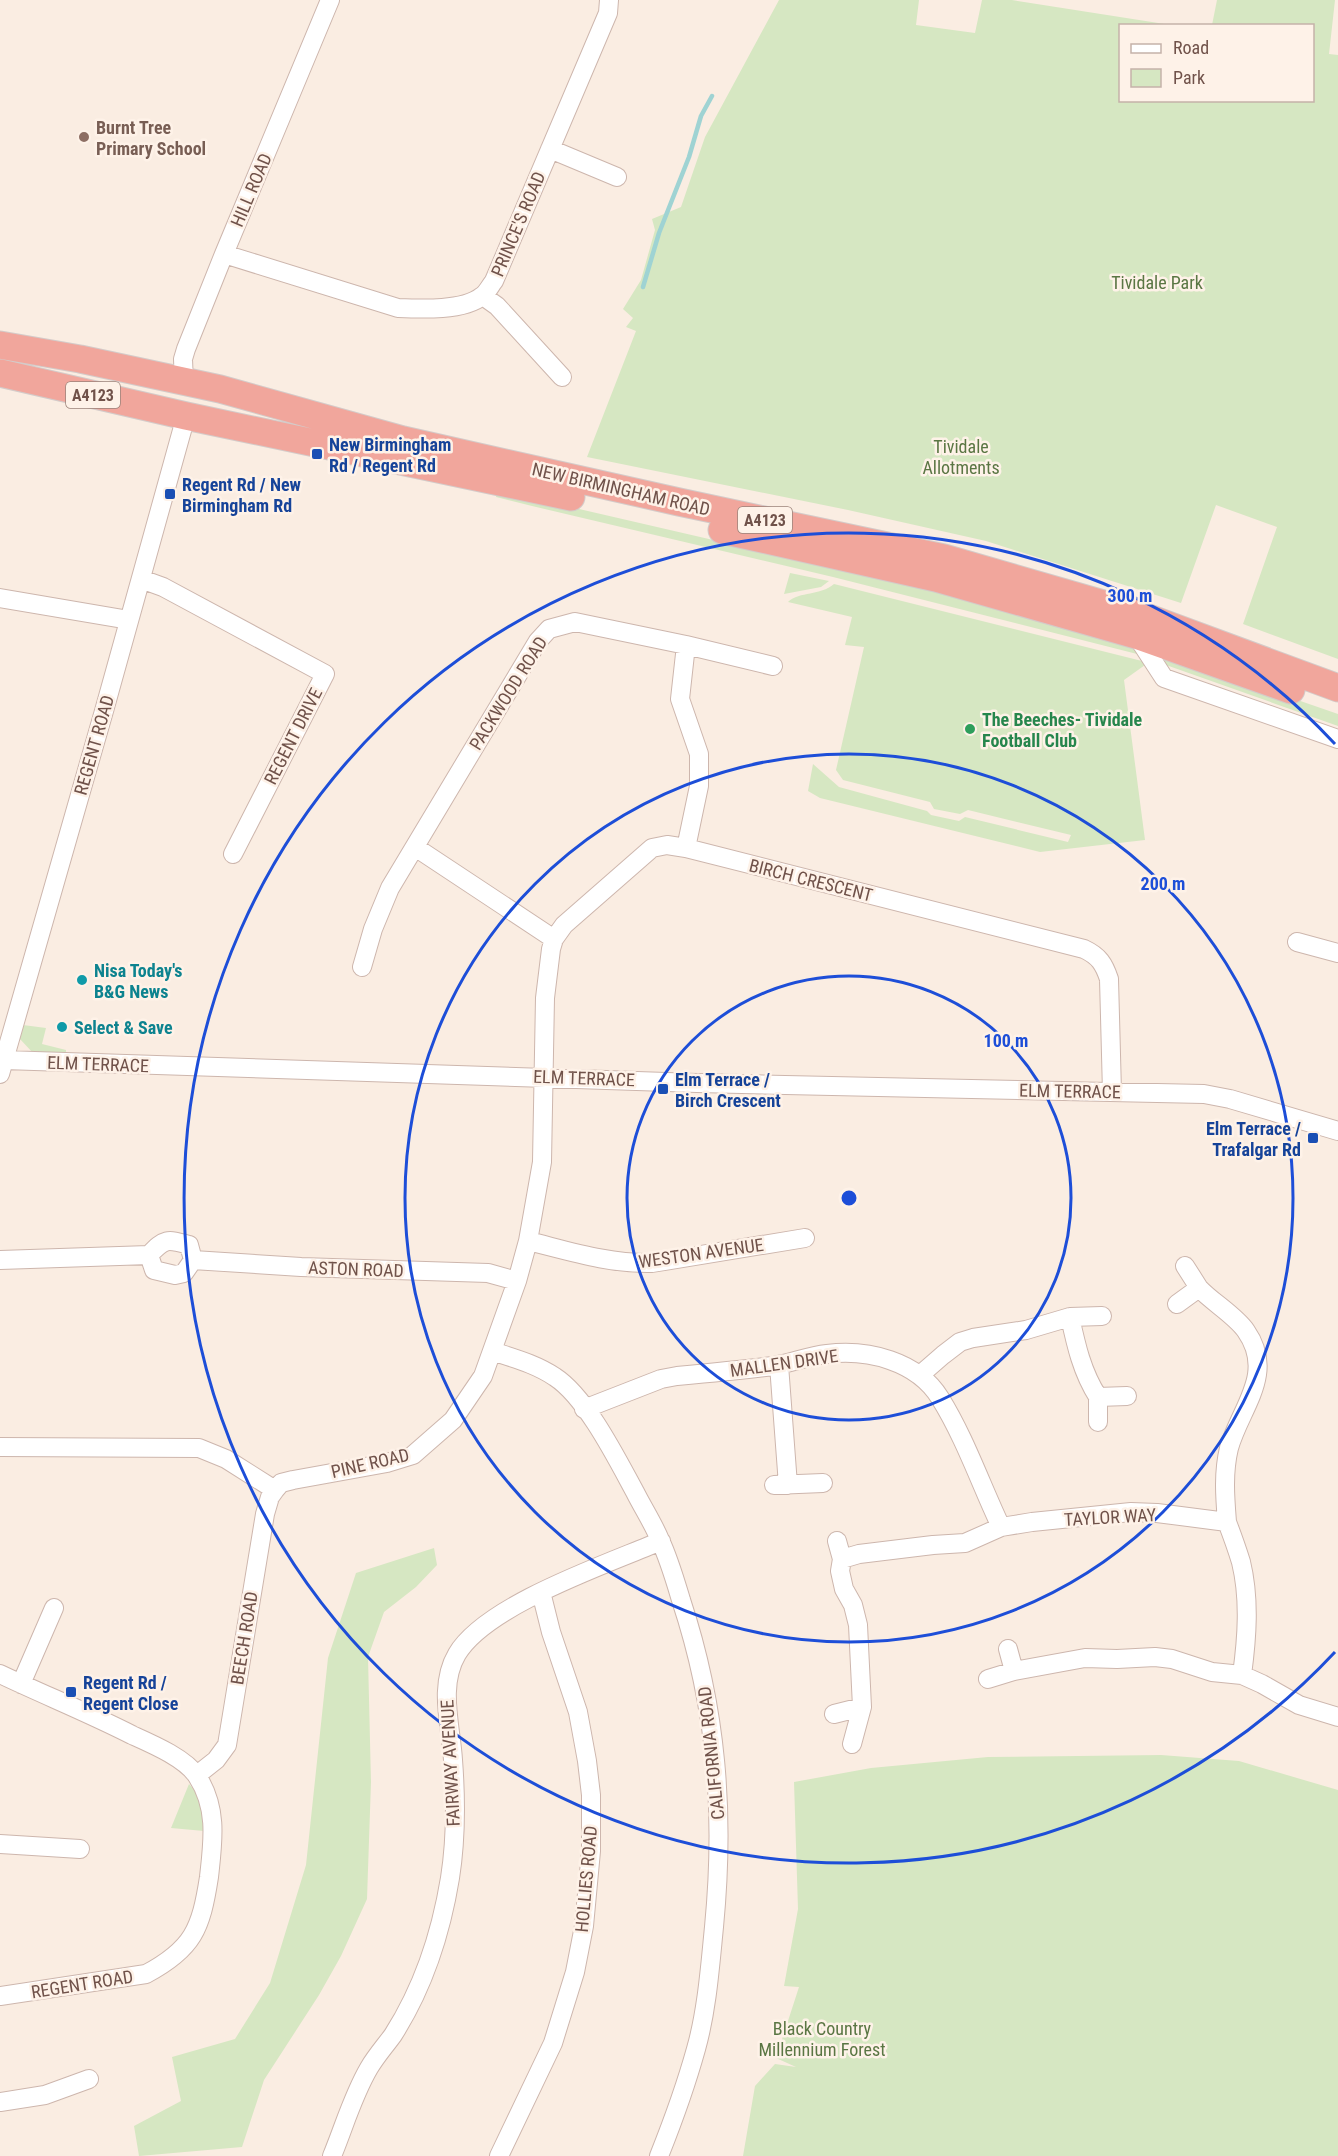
<svg xmlns="http://www.w3.org/2000/svg" width="1338" height="2156" font-family="'Roboto Condensed',sans-serif">
  <rect width="100%" height="100%" fill="#faede2"/>
  <path fill="#d6e7c2" d="M 779,0 L 919,0 L 916,25 L 975,33 L 982,0 L 1012,0 L 1171,25 L 1120,26 L 1120,100 L 1312,100 L 1312,26 L 1212,25 L 1217,0 L 1335,0 L 1329,54 L 1338,55 L 1338,659 L 1243,624 L 1277,527 L 1216,505 L 1181,603 L 986,541 L 848,510 L 587,457 L 636,331 L 626,327 L 633,318 L 623,309 L 641,280 L 655,230 L 652,219 L 681,207 L 705,137 Z
    M 497,490 L 912,586 L 1073,627 L 1135,648 L 1141,655 L 833,577 L 532,506 L 496,497 Z
    M 790,573 L 829,581 L 821,587 L 784,594 Z
    M 834,584 L 1142,661 L 1145,665 L 1124,680 L 1145,840 L 1040,852 L 820,798 L 808,791 L 813,764 L 839,787 L 927,811 L 931,815 L 959,821 L 965,817 L 1068,842 L 1071,835 L 968,810 L 960,814 L 934,809 L 930,802 L 843,780 L 836,770 L 864,647 L 845,645 L 852,617 L 788,602 C 800,591 820,596 834,584 Z
    M 1162,653 L 1338,714 L 1338,726 L 1166,665 Z
    M 23,1025 L 46,1028 L 42,1044 L 66,1050 L 66,1055 L 34,1054 L 19,1038 Z
    M 434,1548 L 437,1565 L 416,1587 L 384,1612 L 368,1657 L 371,1782 L 367,1899 L 341,1956 L 319,1995 L 264,2080 L 242,2147 L 139,2156 L 134,2126 L 181,2101 L 172,2057 L 235,2039 L 270,1983 L 306,1865 L 328,1658 L 356,1573 Z
    M 1161,1755 L 1239,1761 L 1338,1790 L 1338,2156 L 743,2156 L 755,2086 L 775,2064 L 796,2067 L 776,2058 L 799,1987 L 784,1986 L 798,1909 L 794,1782 L 871,1768 L 988,1757 Z
    M 189,1784 C 204,1800 203,1810 204,1831 L 171,1828 Z"/>
  <g fill="none" stroke-linecap="round" stroke-linejoin="round">
    <path stroke="#9fd3d3" stroke-width="4.5" d="M 643,287 L 659,233 L 689,157 L 701,116 L 712,96"/>
    <g stroke="#cdb6ad" stroke-width="20">
      <path id="minor" d="M 550,149 L 617,177
        M 224,254 L 398,308 C 421,309 464,311 482,296 C 487,293 490,286 494,281 L 608,13 L 609,0
        M 483,296 L 497,306 L 562,377
        M 184,383 L 183,359 L 186,349 L 224,254 L 330,0
        M 141,579 L 163,587 L 325,674 L 233,854
        M 0,598 L 129,620
        M 1136,635 L 1164,678 L 1338,739
        M 686,645 L 680,699 L 699,754 L 699,786 L 686,848
        M 415,847 L 554,939
        M 1297,942 L 1338,953
        M 362,967 L 373,929 L 390,888 L 538,641 L 549,629 L 575,622 L 686,645 L 773,666
        M 4,1060 L 697,1083 L 1204,1094 L 1230,1099 L 1338,1131
        M 0,1074 L 104,711 L 186,416
        M 528,1241 C 569,1251 609,1264 652,1263 L 805,1238
        M 0,1260 L 149,1255 C 165,1238 167,1239 189,1245 L 193,1260 L 184,1273 L 175,1275 L 154,1270 L 149,1255
        M 193,1260 L 301,1267 L 488,1273 L 517,1281
        M 1199,1288 C 1212,1302 1236,1316 1246,1331 C 1276,1374 1240,1408 1229,1448 C 1223,1473 1225,1497 1227,1522
        M 1177,1304 L 1199,1288 L 1185,1266
        M 1070,1317 L 1102,1316
        M 492,1351 C 513,1358 536,1364 555,1377 C 586,1397 617,1459 635,1492 C 643,1508 653,1523 660,1540 C 669,1559 675,1580 681,1600 C 717,1709 725,1813 714,1927 C 710,1967 707,2010 696,2049 C 686,2085 673,2121 659,2156
        M 779,1365 L 788,1485
        M 920,1375 L 943,1355 L 960,1342 L 973,1338 L 1026,1330 L 1070,1317 C 1076,1345 1082,1372 1098,1397
        M 584,1409 L 661,1379 L 677,1376 C 709,1373 741,1370 773,1366 C 791,1363 809,1356 827,1354 C 868,1349 917,1361 940,1398 C 965,1438 981,1485 1001,1527
        M 1098,1422 L 1098,1397 L 1127,1396
        M 0,1447 L 199,1448 L 226,1459 L 275,1490 L 281,1483 L 293,1480 L 387,1463 L 413,1455 L 453,1420 L 483,1376 L 517,1281 L 528,1241 L 542,1162 L 545,998 L 551,949 L 554,939 L 564,925 L 652,848 L 667,845 L 686,848 L 1084,949 C 1099,956 1104,964 1109,979 L 1112,1092
        M 774,1485 L 823,1483
        M 837,1541 L 842,1559 L 840,1571 L 844,1589 L 853,1605 L 858,1625 L 862,1707 L 852,1744
        M 842,1559 L 859,1554 L 933,1545 L 965,1543 L 1001,1527 L 1032,1522 L 1131,1512 L 1157,1513 L 1227,1522 C 1232,1535 1237,1549 1241,1562 C 1250,1599 1247,1638 1242,1675
        M 1008,1649 L 1014,1671
        M 0,1674 C 44,1695 89,1713 132,1735 C 152,1744 185,1758 197,1776 C 218,1808 213,1841 209,1877 C 201,1929 193,1949 146,1974 L 0,1996
        M 988,1679 L 1014,1671 L 1085,1658 L 1117,1659 L 1155,1657 L 1172,1659 L 1212,1672 L 1242,1675 L 1262,1684 L 1299,1705 L 1338,1717
        M 21,1684 L 54,1608
        M 834,1714 L 862,1707
        M 197,1775 L 216,1760 L 227,1745 L 265,1514 L 270,1497 L 275,1490
        M 0,1844 L 80,1849
        M 0,2102 L 45,2095 L 89,2079
        M 332,2156 C 344,2127 353,2095 369,2068 C 376,2056 385,2046 393,2035 C 423,1988 441,1933 450,1878 C 456,1840 456,1799 453,1760 C 451,1726 438,1686 457,1654 C 486,1605 607,1564 661,1541
        M 499,2156 L 553,2043 L 575,1972 L 584,1926 L 591,1851 L 591,1795 L 587,1761 L 578,1712 L 551,1632 L 541,1592"/>
    </g>
    <g stroke="#d4cbc9" stroke-width="29">
      <path id="highway" d="M 0,345 L 80,359 L 220,389 L 403,440 L 679,502 L 944,558 L 1138,614 L 1338,688
        M 0,373 L 186,416 L 571,497
        M 722,530 L 936,578 L 1136,635 L 1291,690"/>
    </g>
    <use href="#minor" stroke="#fff" stroke-width="18"/>
    <use href="#highway" stroke="#f1a69c" stroke-width="27"/>
  </g>
  <g fill="none" stroke="#1d4ed8" stroke-width="3">
    <circle cx="849" cy="1198" r="222"/>
    <circle cx="849" cy="1198" r="444"/>
    <path d="M1335 1652A665 665 0 1 1 1335 744"/>
  </g>
  <circle fill="#8d6e63" stroke="#fef2e8" stroke-width="2" cx="84" cy="137" r="6"/>
  <g fill="#1a4fb4" stroke="#fef2e8" stroke-width="2">
    <rect x="311" y="448" width="12" height="12" rx="3"/>
    <rect x="164" y="488" width="12" height="12" rx="3"/>
    <rect x="657" y="1083" width="12" height="12" rx="3"/>
    <rect x="1307" y="1132" width="12" height="12" rx="3"/>
    <rect x="65" y="1686" width="12" height="12" rx="3"/>
  </g>
  <circle fill="#2e9e5b" stroke="#fef2e8" stroke-width="2" cx="970" cy="729" r="6"/>
  <g fill="#0f9aa8" stroke="#fef2e8" stroke-width="2">
    <circle cx="82" cy="980" r="6"/>
    <circle cx="62" cy="1027" r="6"/>
  </g>
  <g text-anchor="middle" dominant-baseline="central" stroke-width="5" stroke-linejoin="round" paint-order="stroke">
    <g fill="#fef2e8" stroke="#9b8279" stroke-width="1.5">
      <rect x="66" y="382" width="54" height="26" rx="4.5"/>
      <rect x="738" y="507" width="54" height="26" rx="4.5"/>
    </g>
    <g font-size="16" font-weight="bold" fill="#70524a">
      <text x="93" y="395">A4123</text>
      <text x="765" y="520">A4123</text>
    </g>
    <g font-size="18" font-weight="bold" fill="#785e54" stroke="#fef2e8" text-anchor="start">
      <text x="96" y="127">Burnt Tree<tspan x="96" dy="21">Primary School</tspan></text>
    </g>
    <g font-size="18" fill="#70524a" stroke="#fef2e8">
      <text transform="translate(251 190) rotate(-67)">HILL ROAD</text>
      <text transform="translate(518 224) rotate(-67)">PRINCE'S ROAD</text>
      <text transform="translate(621 489) rotate(13)">NEW BIRMINGHAM ROAD</text>
      <text transform="translate(508 693) rotate(-58)">PACKWOOD ROAD</text>
      <text transform="translate(293 736) rotate(-63)">REGENT DRIVE</text>
      <text transform="translate(94 745) rotate(-74)">REGENT ROAD</text>
      <text transform="translate(811 880) rotate(14)">BIRCH CRESCENT</text>
      <text transform="translate(98 1064) rotate(2)">ELM TERRACE</text>
      <text transform="translate(584 1078) rotate(2)">ELM TERRACE</text>
      <text transform="translate(1070 1091) rotate(1)">ELM TERRACE</text>
      <text transform="translate(701 1253) rotate(-8)">WESTON AVENUE</text>
      <text transform="translate(356 1269) rotate(2)">ASTON ROAD</text>
      <text transform="translate(784 1363) rotate(-8)">MALLEN DRIVE</text>
      <text transform="translate(370 1463) rotate(-13)">PINE ROAD</text>
      <text transform="translate(1110 1517) rotate(-3)">TAYLOR WAY</text>
      <text transform="translate(244 1638) rotate(-81)">BEECH ROAD</text>
      <text transform="translate(711 1753) rotate(-96)">CALIFORNIA ROAD</text>
      <text transform="translate(450 1763) rotate(-93)">FAIRWAY AVENUE</text>
      <text transform="translate(586 1879) rotate(-85)">HOLLIES ROAD</text>
      <text transform="translate(82 1984) rotate(-9)">REGENT ROAD</text>
    </g>
    <g font-size="18" fill="#5a7643" stroke="#fef2e8">
      <text x="1157" y="282">Tividale Park</text>
      <text x="961" y="446">Tividale<tspan x="961" dy="21">Allotments</tspan></text>
      <text x="822" y="2028">Black Country<tspan x="822" dy="21">Millennium Forest</tspan></text>
    </g>
    <g font-size="18" font-weight="bold" fill="#164399" stroke="#fef2e8" text-anchor="start">
      <text x="329" y="444">New Birmingham<tspan x="329" dy="21">Rd / Regent Rd</tspan></text>
      <text x="182" y="484">Regent Rd / New<tspan x="182" dy="21">Birmingham Rd</tspan></text>
      <text x="675" y="1079">Elm Terrace /<tspan x="675" dy="21">Birch Crescent</tspan></text>
      <text x="1301" y="1128" text-anchor="end">Elm Terrace /<tspan x="1301" dy="21">Trafalgar Rd</tspan></text>
      <text x="83" y="1682">Regent Rd /<tspan x="83" dy="21">Regent Close</tspan></text>
    </g>
    <g font-size="18" font-weight="bold" fill="#27864d" stroke="#fef2e8" text-anchor="start">
      <text x="982" y="719">The Beeches- Tividale<tspan x="982" dy="21">Football Club</tspan></text>
    </g>
    <g font-size="18" font-weight="bold" fill="#0d838f" stroke="#fef2e8" text-anchor="start">
      <text x="94" y="970">Nisa Today's<tspan x="94" dy="21">B&amp;G News</tspan></text>
      <text x="74" y="1027">Select &amp; Save</text>
    </g>
  </g>
  <circle cx="849" cy="1198" r="9" fill="#1d4ed8" stroke="#fef2e8" stroke-width="3"/>
  <g font-size="18" text-anchor="middle" font-weight="bold" fill="#1d4ed8" stroke="#fef2e8" stroke-width="5" stroke-linejoin="round" paint-order="stroke">
    <text x="1130" y="602">300 m</text>
    <text x="1163" y="890">200 m</text>
    <text x="1006" y="1047">100 m</text>
  </g>
  <rect x="1119" y="24" width="195" height="78" fill="#fef2e8" stroke="#c5b2a9" stroke-width="1.5"/>
  <rect x="1131" y="44" width="30" height="9" fill="#ffffff" stroke="#c5b2a9" stroke-width="1.5"/>
  <text x="1173" y="54" font-size="18" fill="#70524a">Road</text>
  <rect x="1131" y="69" width="30" height="18" fill="#d6e7c2" stroke="#c5b2a9" stroke-width="1.5"/>
  <text x="1173" y="84" font-size="18" fill="#70524a">Park</text>
</svg>
